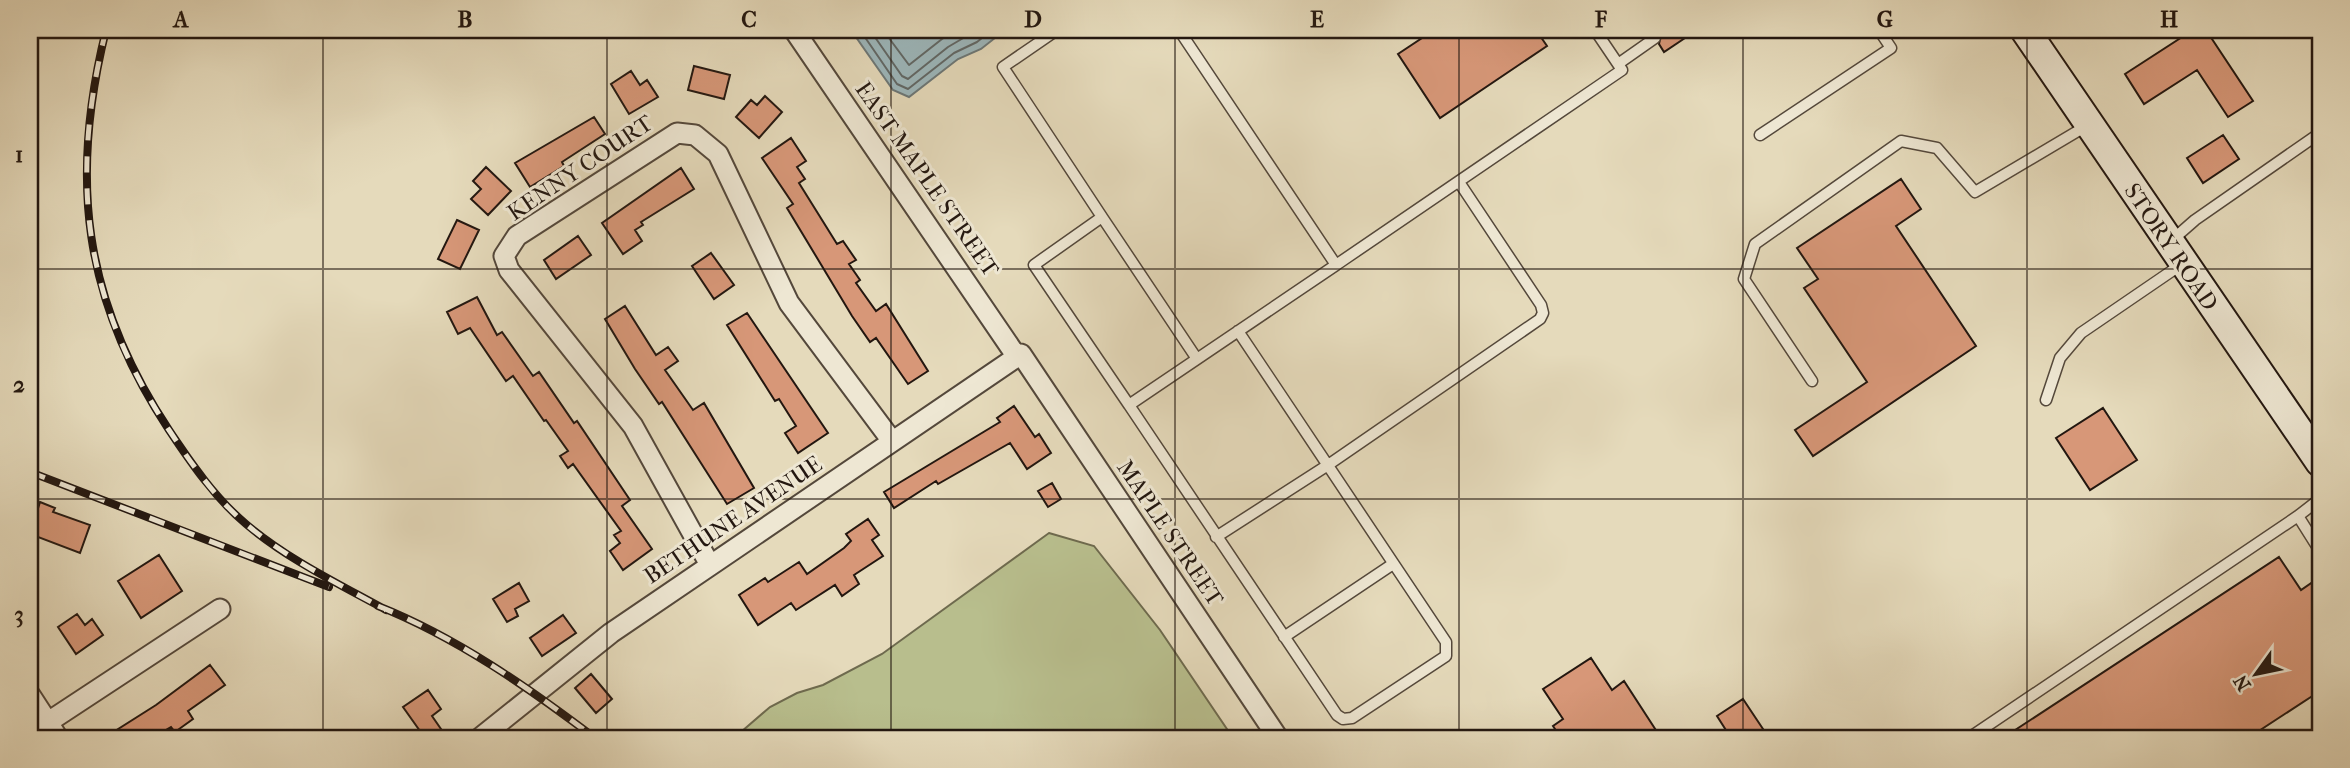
<svg xmlns="http://www.w3.org/2000/svg" width="2350" height="768" font-family="'IM FELL French Canon',serif">
  <rect width="100%" height="100%" fill="#e5dabb"/>
  <filter id="stains"><feTurbulence type="fractalNoise" baseFrequency=".00286" numOctaves="4"/><feColorMatrix values="0 0 0 0 .2 0 0 0 0 .09 0 0 0 0 .02 0 0 0 .5 -.17"/></filter>
  <radialGradient id="worn" r=".72"><stop offset=".6" stop-color="#630" stop-opacity="0"/><stop offset="1" stop-color="#630" stop-opacity=".3"/></radialGradient>
  <path fill="#b8be8d" stroke="#6e6a4e" stroke-width="2" d="M 1049,533 L 1094,546 L 1160,630 L 1233,738 L 734,738 L 770,707 L 797,693 L 823,685 L 882,654 Z"/>
  <path fill="#9cb7bc" stroke="#6c7777" stroke-width="2" d="M 851,30 L 1005,30 L 981,49 L 958,59 L 909,97 L 893,90 Z"/>
  <g fill="none" stroke-linecap="round" stroke-linejoin="round">
    <path stroke="#606766" stroke-width="2" d="M 860,30 L 897,84 L 908,89 L 954,53 L 977,42 L 992,30
      M 870,30 L 902,76 L 908,79 L 948,47 L 977,30
      M 883,30 L 909,65 L 942,39 L 958,30"/>
  </g>
  <path fill="#d79778" stroke="#231710" stroke-width="2" d="M 1416,30 L 1536,30 L 1547,46 L 1440,118 L 1398,54 L 1422,38 Z
    M 1650,30 L 1680,30 L 1685,38 L 1664,52 L 1659,44 L 1661,34 Z
    M 2193,30 L 2206,30 L 2253,101 L 2228,117 L 2197,70 L 2144,104 L 2125,74 Z
    M 694,66 L 730,75 L 724,99 L 688,90 Z
    M 631,71 L 640,85 L 647,80 L 658,97 L 629,114 L 611,84 Z
    M 765,96 L 782,112 L 759,138 L 736,117 L 751,100 L 757,105 Z
    M 594,117 L 605,134 L 562,162 L 564,166 L 530,187 L 515,163 Z
    M 2223,135 L 2239,159 L 2203,183 L 2187,158 Z
    M 791,138 L 806,161 L 797,167 L 805,179 L 799,183 L 837,244 L 843,241 L 856,260 L 849,264 L 860,280 L 856,283 L 876,311 L 886,304 L 928,371 L 908,384 L 876,338 L 870,342 L 852,316 L 787,208 L 793,204 L 762,158 Z
    M 486,167 L 511,191 L 488,215 L 471,199 L 481,189 L 473,181 Z
    M 681,168 L 694,189 L 641,222 L 643,225 L 635,230 L 642,241 L 623,254 L 602,223 Z
    M 1901,179 L 1921,209 L 1896,226 L 1976,346 L 1813,456 L 1795,430 L 1867,382 L 1804,288 L 1818,279 L 1797,248 Z
    M 457,220 L 479,230 L 460,269 L 438,259 Z
    M 578,236 L 591,255 L 556,279 L 544,260 Z
    M 711,253 L 734,285 L 714,299 L 692,266 Z
    M 477,297 L 497,335 L 502,332 L 533,376 L 539,372 L 574,423 L 577,421 L 630,500 L 622,506 L 652,549 L 623,570 L 610,551 L 620,543 L 614,535 L 621,531 L 573,464 L 568,468 L 560,456 L 568,451 L 546,420 L 544,421 L 513,376 L 506,381 L 470,328 L 458,334 L 447,312 Z
    M 625,306 L 656,355 L 668,347 L 678,361 L 665,370 L 693,410 L 704,403 L 754,488 L 727,504 L 662,402 L 659,404 L 635,369 L 605,319 Z
    M 747,313 L 828,433 L 798,453 L 785,433 L 796,426 L 779,399 L 775,401 L 727,325 Z
    M 1014,406 L 1035,437 L 1039,434 L 1051,453 L 1027,469 L 1010,443 L 938,484 L 936,481 L 894,508 L 884,492 L 1000,422 L 997,418 Z
    M 2103,408 L 2137,460 L 2090,490 L 2056,438 Z
    M 1052,483 L 1061,499 L 1048,507 L 1038,491 Z
    M 40,502 L 55,508 L 53,512 L 90,525 L 80,553 L 30,534 Z
    M 868,519 L 879,535 L 872,540 L 883,556 L 854,575 L 859,584 L 842,596 L 835,585 L 796,610 L 791,603 L 758,625 L 739,595 L 765,578 L 768,582 L 799,562 L 807,574 L 844,548 L 851,541 L 846,534 Z
    M 159,555 L 182,591 L 141,618 L 118,581 Z
    M 2279,557 L 2301,590 L 2320,577 L 2320,691 L 2248,738 L 2003,738 Z
    M 519,583 L 529,601 L 515,609 L 518,616 L 507,622 L 493,599 Z
    M 77,614 L 85,625 L 92,619 L 103,635 L 76,654 L 58,627 Z
    M 563,615 L 576,633 L 542,656 L 530,638 Z
    M 1591,658 L 1612,690 L 1624,681 L 1661,738 L 1561,738 L 1553,726 L 1563,719 L 1543,689 Z
    M 210,665 L 225,685 L 188,711 L 193,719 L 175,732 L 171,727 L 152,738 L 104,738 L 156,705 Z
    M 591,674 L 612,699 L 596,713 L 575,688 Z
    M 428,690 L 441,709 L 432,716 L 443,732 L 433,738 L 425,738 L 403,707 Z
    M 1743,699 L 1769,738 L 1731,738 L 1717,716 Z"/>
  <g fill="none" stroke-linecap="round" stroke-linejoin="round">
    <g stroke="#54483b" stroke-width="13">
      <path id="lane" d="M 1057,30 L 1003,67 L 1102,217
        M 1179,30 L 1336,265 L 1622,70 L 1595,30
        M 1618,64 L 1655,38
        M 1760,135 L 1891,48 L 1879,30
        M 2171,241 L 2195,220 L 2320,133
        M 1197,359 L 1102,217 L 1034,265 L 1129,405 L 1336,265
        M 1812,381 L 1744,279 L 1755,244 L 1901,141 L 1937,148 L 1975,192 L 2088,125
        M 2046,400 L 2060,358 L 2081,333 L 2182,264
        M 1129,405 L 1337,715 L 1343,719 L 1352,718 L 1446,656 L 1446,642 L 1238,331
        M 2320,499 L 2298,516 L 2320,551
        M 1216,537 L 1328,465 L 1540,319 L 1543,313 L 1541,305 L 1459,182
        M 1284,637 L 1393,564
        M 1969,738 L 2298,516"/>
    </g>
    <g stroke="#54483b" stroke-width="23">
      <path id="street" d="M 794,30 L 1017,357
        M 710,565 L 633,426 L 509,270 L 504,256 L 517,236 L 677,133 L 695,135 L 718,154 L 789,303 L 892,441
        M 30,695 L 58,738
        M 30,734 L 220,609
        M 480,738 L 611,633 L 1021,354 L 1278,738"/>
    </g>
    <g stroke="#231710" stroke-width="32">
      <path id="secondary" d="M 2025,30 L 2320,462"/>
    </g>
    <use href="#lane" stroke="#eee7d3" stroke-width="10"/>
    <use href="#street" stroke="#eee7d3" stroke-width="19"/>
    <use href="#secondary" stroke="#eee7d3" stroke-width="28"/>
    <g stroke="#231710" stroke-width="8">
      <path id="rail" d="M 106,30 C 69,179 83,300 169,430 C 191,463 215,498 246,524 C 287,559 339,584 386,610
        M 30,472 L 329,587
        M 378,606 C 456,637 529,688 595,738"/>
    </g>
    <use href="#rail" stroke="#eee7d3" stroke-width="5" stroke-dasharray="16" stroke-linecap="butt"/>
  </g>
  <path fill="none" stroke="#231710" stroke-width="2" stroke-opacity="0.55" d="M 323,30 L 323,738M 607,30 L 607,738M 891,30 L 891,738M 1175,30 L 1175,738M 1459,30 L 1459,738M 1743,30 L 1743,738M 2027,30 L 2027,738M 30,269 L 2320,269M 30,499 L 2320,499"/>
  <g text-anchor="middle" dominant-baseline="central" stroke-width="6" stroke-linejoin="round" paint-order="stroke">
    <g font-size="23" fill="#231710" stroke="#eee7d3">
      <text transform="translate(580 168) rotate(-34)">KENNY COURT</text>
      <text transform="translate(927 179) rotate(55)">EAST MAPLE STREET</text>
      <text transform="translate(2171 247) rotate(56)">STORY ROAD</text>
      <text transform="translate(733 520) rotate(-34)">BETHUNE AVENUE</text>
      <text transform="translate(1170 533) rotate(56)">MAPLE STREET</text>
    </g>
  </g>
  <rect width="2350" height="768" fill="none" stroke="#e5dabb" stroke-width="77"/>
  <g transform="translate(2256 674) rotate(237)" stroke="#eee7d3" stroke-width="5" paint-order="stroke">
  <path d="M0-5L12 26L0 18L-12 26Z" fill="#231710"/>
  <text y="-10" font-size="19" font-weight="bold" text-anchor="middle" fill="#231710">N</text>
  </g>
  <rect x="38" y="38" width="2274" height="692" fill="none" stroke="#231710" stroke-width="2.5"/>
  <g font-size="23" text-anchor="middle" font-weight="bold" fill="#231710">
    <text x="181" y="27">A</text>
    <text x="465" y="27">B</text>
    <text x="749" y="27">C</text>
    <text x="1033" y="27">D</text>
    <text x="1317" y="27">E</text>
    <text x="1601" y="27">F</text>
    <text x="1885" y="27">G</text>
    <text x="2169" y="27">H</text>
    <text x="19" y="162">1</text>
    <text x="19" y="392">2</text>
    <text x="19" y="622">3</text>
  </g>
  <rect width="100%" height="100%" filter="url(#stains)"/>
  <rect width="100%" height="100%" fill="url(#worn)"/>
</svg>
